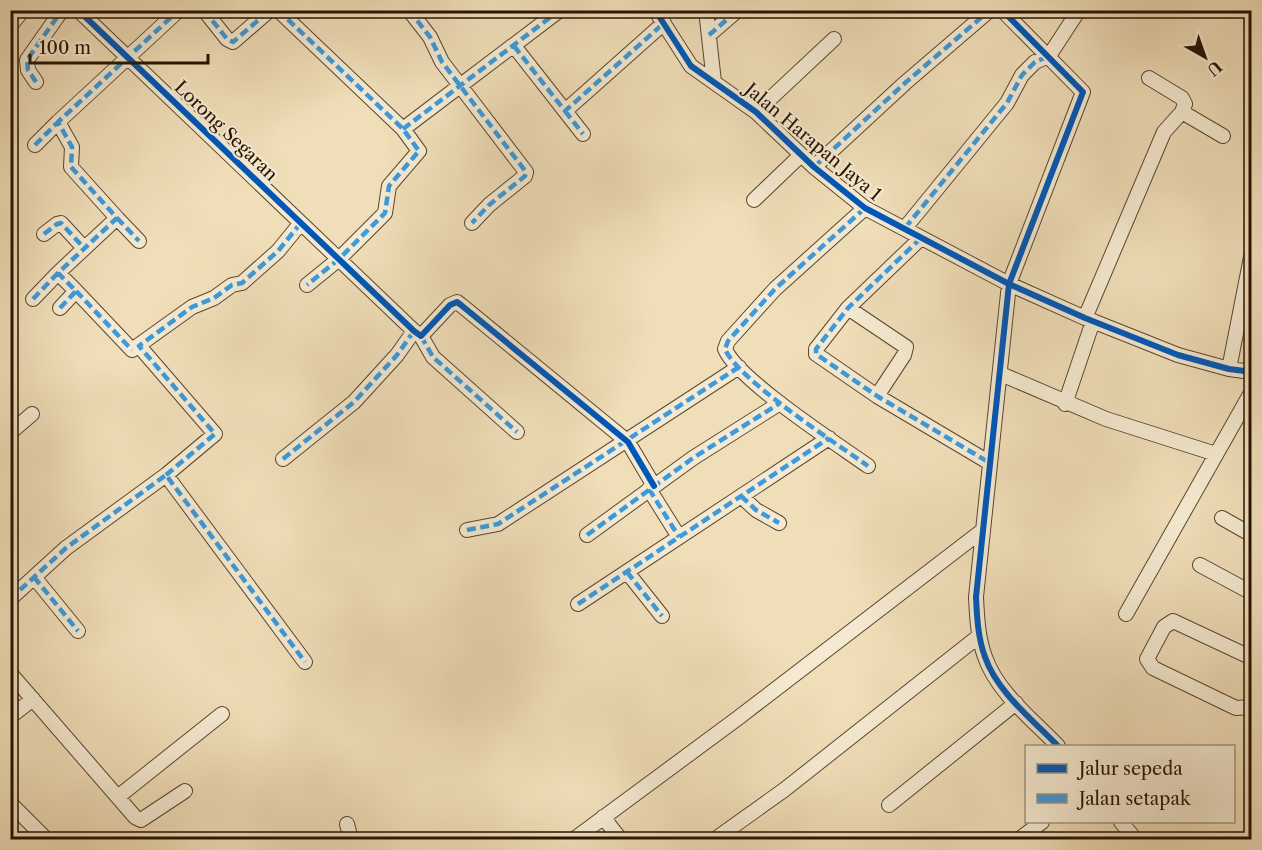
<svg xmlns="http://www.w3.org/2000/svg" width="1262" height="850" font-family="'Libre Caslon Text',serif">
  <rect width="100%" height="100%" fill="#f0deb8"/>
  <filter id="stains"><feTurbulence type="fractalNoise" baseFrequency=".00333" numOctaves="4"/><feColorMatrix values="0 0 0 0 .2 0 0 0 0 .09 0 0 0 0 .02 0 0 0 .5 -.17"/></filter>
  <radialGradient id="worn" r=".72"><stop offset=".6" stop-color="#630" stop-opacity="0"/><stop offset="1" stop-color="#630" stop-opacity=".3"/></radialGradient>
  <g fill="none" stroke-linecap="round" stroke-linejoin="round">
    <g stroke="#584630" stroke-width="16">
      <path id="minor" d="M 78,10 L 414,331 L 421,336 L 450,305 L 457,302 L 461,305 L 628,442 L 654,486
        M 204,10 L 227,39 L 233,42 L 270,10
        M 278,10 L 403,129 L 419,151 L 389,186 L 385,213 L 339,259 L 307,285
        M 409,10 L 430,37 L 442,62 L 526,172 L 525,176 L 489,205 L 472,223
        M 655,10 L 691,66 L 756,112 L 814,167 L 865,208 L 1009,284 L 1085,318 L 1178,355 L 1229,369 L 1252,372
        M 706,10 L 714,82
        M 1006,10 L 1004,12 L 1083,92 L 1009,284 L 976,597 C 977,618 978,638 985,657 C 997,692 1033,720 1058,746
        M 10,26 L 23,10
        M 709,35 L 738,10
        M 514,46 L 565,111 L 664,23
        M 1149,78 L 1182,98 L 1185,104 L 1182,112
        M 36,82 L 28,70 L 27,60 L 62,10
        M 565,111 L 583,134
        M 756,112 L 834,39
        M 403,129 L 560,10
        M 35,145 L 58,122
        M 814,167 L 905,83 L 990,10
        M 754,200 L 801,155
        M 865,208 L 775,289 L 728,341 L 725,349 C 737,379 837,444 868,466
        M 117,218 L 139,241
        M 905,228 L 1007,103 L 1022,75 L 1035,62 L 1049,56 L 1079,10
        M 44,234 L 57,224 L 61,223 L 84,248
        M 921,238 L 848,308 L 816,349 L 816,354 L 877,396 L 990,463
        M 76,291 L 132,350 L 192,307 L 214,298 L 232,285 L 242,283 L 278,251 L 300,224
        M 33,299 L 58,273
        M 60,308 L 76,291 L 58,273 L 117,218 L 71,167 L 72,147 L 58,122 L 179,10
        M 848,308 L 906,347 L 904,355 L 877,396
        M 1085,318 L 1164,132 L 1182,112 L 1223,136
        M 421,336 L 433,357 L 517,432
        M 139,346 L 215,434 L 166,475
        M 1229,369 L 1252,252
        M 1001,374 L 1106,419 L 1216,454
        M 1065,404 L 1093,321
        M 10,433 L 32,414
        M 283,459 L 354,402 L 397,355 L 414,331
        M 649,489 L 679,537
        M 741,496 L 756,510 L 779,523
        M 1222,518 L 1252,535
        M 467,530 L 498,524 L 739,367
        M 587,535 L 693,458 L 780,403
        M 1200,565 L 1252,593
        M 627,572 L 662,616
        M 34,577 L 78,631
        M 10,599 L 66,548 L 166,475 L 305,662
        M 578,604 L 829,438
        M 1126,614 L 1252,391
        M 1252,658 L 1173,621 L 1164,627 L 1147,659 L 1153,668 L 1236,708 L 1252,707
        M 10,673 L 135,817 L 141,820 L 185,791
        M 10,717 L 33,699
        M 119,796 L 222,714
        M 10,803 L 47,840
        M 889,805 L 1016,703
        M 603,817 L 621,840
        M 1121,822 L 1136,840
        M 347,824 L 351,840
        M 573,840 L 738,718 L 983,530
        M 714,840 L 784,790 L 979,636
        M 1018,840 L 1042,822"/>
    </g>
    <use href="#minor" stroke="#f5ead1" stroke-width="14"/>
    <path stroke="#3c9add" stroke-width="4.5" stroke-dasharray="9 4.5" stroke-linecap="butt" d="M 204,10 L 227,39 L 233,42 L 270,10
      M 278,10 L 403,129 L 419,151 L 389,186 L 385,213 L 339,259 L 307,285
      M 409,10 L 430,37 L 442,62 L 526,172 L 525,176 L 489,205 L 472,223
      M 10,26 L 23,10
      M 709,35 L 738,10
      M 514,46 L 565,111 L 664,23
      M 36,82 L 28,70 L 27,60 L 62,10
      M 565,111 L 583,134
      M 403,129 L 560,10
      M 35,145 L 58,122
      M 814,167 L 905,83 L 990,10
      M 865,208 L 775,289 L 728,341 L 725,349 C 737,379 837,444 868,466
      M 117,218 L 139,241
      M 905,228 L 1007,103 L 1022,75 L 1035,62 L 1049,56
      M 44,234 L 57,224 L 61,223 L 84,248
      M 921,238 L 848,308 L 816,349 L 816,354 L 877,396 L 990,463
      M 76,291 L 132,350
      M 33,299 L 58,273
      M 60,308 L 76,291 L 58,273 L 117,218 L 71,167 L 72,147 L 58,122 L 179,10
      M 421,336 L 433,357 L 517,432
      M 283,459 L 354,402 L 397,355 L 414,331
      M 166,475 L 215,434 L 139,346 L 192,307 L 214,298 L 232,285 L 242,283 L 278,251 L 300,224
      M 649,489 L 679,537
      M 741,496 L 756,510 L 779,523
      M 467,530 L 498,524 L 739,367
      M 587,535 L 693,458 L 780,403
      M 627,572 L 662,616
      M 34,577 L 78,631
      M 10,599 L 66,548 L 166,475 L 305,662
      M 578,604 L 829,438"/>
    <g stroke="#f5ead1" stroke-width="10">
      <path id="cycleway" d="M 78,10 L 414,331 L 421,336 L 450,305 L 457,302 L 461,305 L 628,442 L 654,486
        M 655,10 L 691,66 L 756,112 L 814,167 L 865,208 L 1009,284 L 1085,318 L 1178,355 L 1229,369 L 1252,372
        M 1006,10 L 1004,12 L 1083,92 L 1009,284 L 976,597 C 977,618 978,638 985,657 C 997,692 1033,720 1058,746"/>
    </g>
    <use href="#cycleway" stroke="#0057b8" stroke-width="6"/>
  </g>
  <g text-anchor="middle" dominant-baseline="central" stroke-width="4.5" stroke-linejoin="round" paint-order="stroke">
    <g font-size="18" fill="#261302" stroke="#f5ead1">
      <text transform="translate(226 131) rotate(44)">Lorong Segaran</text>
      <text transform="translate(813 142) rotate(40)">Jalan Harapan Jaya 1</text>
    </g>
  </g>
  <rect width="1262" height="850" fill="none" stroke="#f0deb8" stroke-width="36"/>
  <rect x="12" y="12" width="1238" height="826" fill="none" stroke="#261302" stroke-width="3"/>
  <rect x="18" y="18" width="1226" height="814" fill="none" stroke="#261302" stroke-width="1.5"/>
  <rect x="1025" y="745" width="210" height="78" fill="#f5ead1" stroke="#a2947e" stroke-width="1.5"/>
  <rect x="1037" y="764" width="30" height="9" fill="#0057b8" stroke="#a2947e" stroke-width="1.5"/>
  <text x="1079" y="775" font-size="18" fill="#261302">Jalur sepeda</text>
  <rect x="1037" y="794" width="30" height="9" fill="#3c9add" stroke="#a2947e" stroke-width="1.5"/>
  <text x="1079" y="805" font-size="18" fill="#261302">Jalan setapak</text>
  <g transform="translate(1205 57) rotate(140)" stroke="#f5ead1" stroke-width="4.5" paint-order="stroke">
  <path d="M0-4.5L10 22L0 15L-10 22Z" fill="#261302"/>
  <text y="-9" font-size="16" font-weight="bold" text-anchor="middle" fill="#261302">U</text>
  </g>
  <path d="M30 54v9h178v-9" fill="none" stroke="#261302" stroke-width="3"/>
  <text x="39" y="54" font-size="18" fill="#261302" stroke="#f5ead1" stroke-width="4.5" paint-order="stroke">100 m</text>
  <rect width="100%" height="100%" filter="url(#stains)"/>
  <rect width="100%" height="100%" fill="url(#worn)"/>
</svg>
